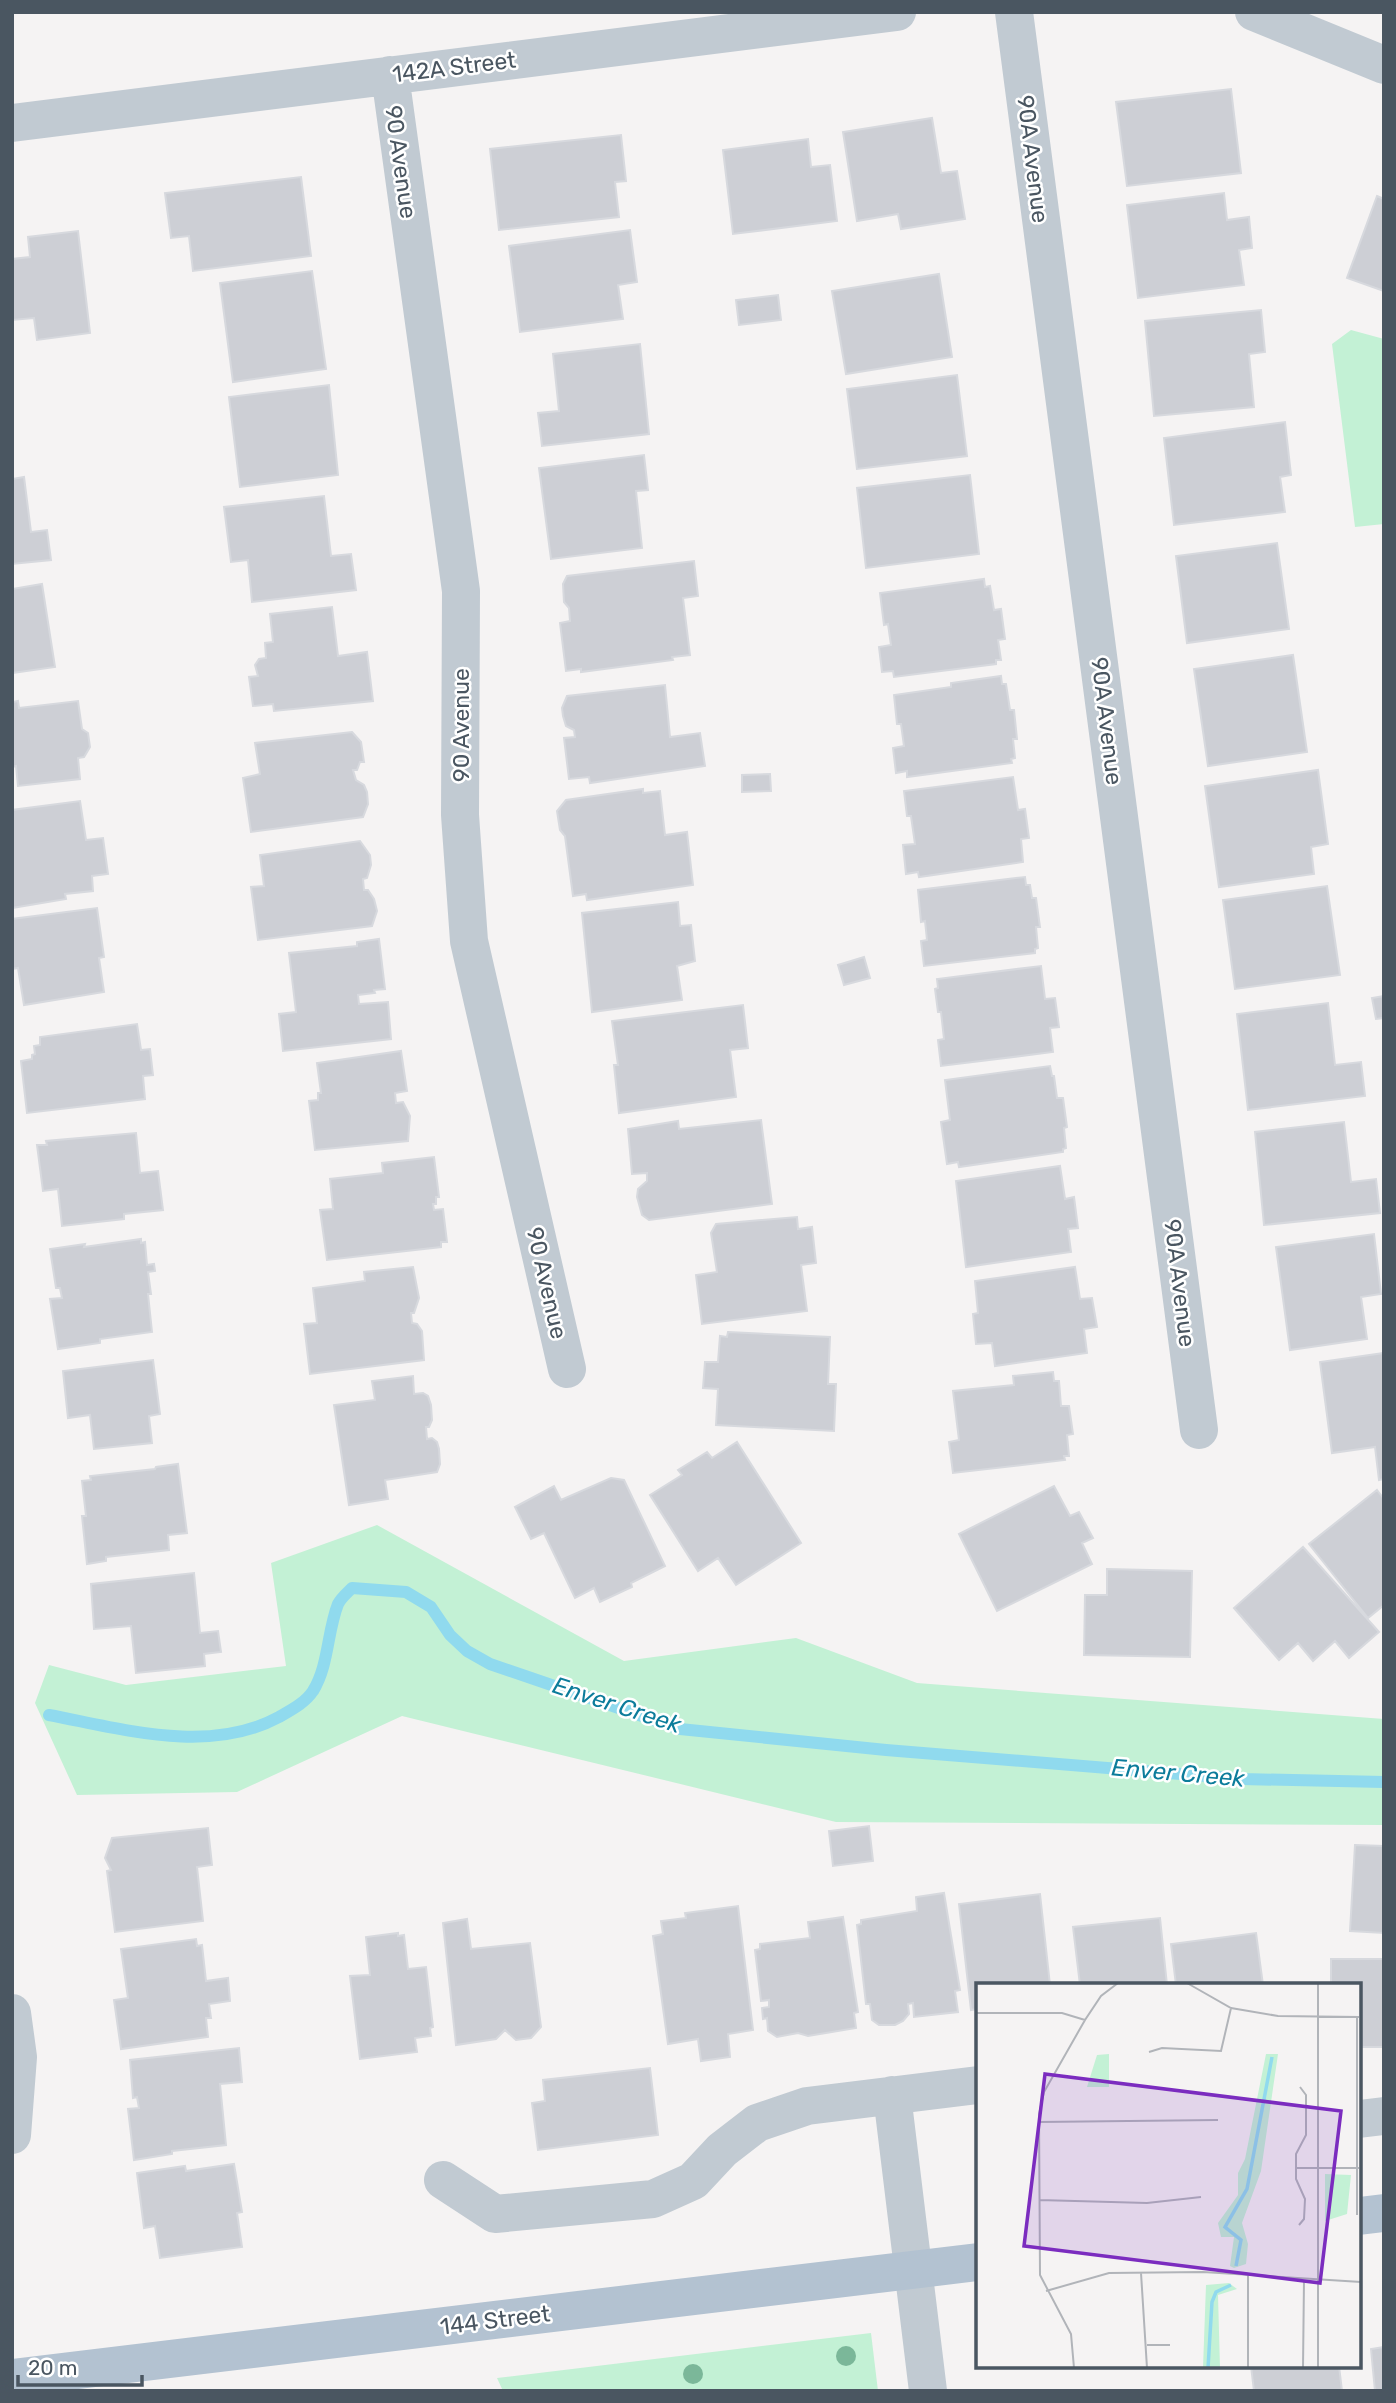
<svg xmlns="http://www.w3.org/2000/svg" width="1396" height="2403" font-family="Rubik,sans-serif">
  <rect width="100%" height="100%" fill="#f5f3f3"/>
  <path fill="#c3f1d5" d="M 1351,330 L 1384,339 L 1384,524 L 1355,527 L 1332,344 Z
    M 377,1525 L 624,1661 L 796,1638 L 917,1683 L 1384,1719 L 1384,1825 L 836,1822 L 402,1716 L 237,1792 L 77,1795 L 35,1703 L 49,1665 L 126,1685 L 286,1666 L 271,1563 Z
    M 871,2333 L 878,2391 L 503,2391 L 497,2378 Z"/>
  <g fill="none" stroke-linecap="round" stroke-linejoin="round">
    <path stroke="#90daee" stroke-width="12" d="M 49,1715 C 123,1729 209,1755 279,1717 C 291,1710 305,1703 313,1691 C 329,1665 327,1632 338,1604 C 341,1598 347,1593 352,1588 L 406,1592 L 431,1607 L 450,1635 L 467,1651 L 490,1664 L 680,1729 L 886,1750 L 1242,1779 L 1384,1782"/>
  </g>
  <path fill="#cdcfd5" stroke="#d7d9de" stroke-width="2" d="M 1231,89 L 1241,173 L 1127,186 L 1116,102 Z
    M 932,118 L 941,173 L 957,171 L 965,219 L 901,229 L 898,214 L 857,221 L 843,132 Z
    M 621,135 L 626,181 L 615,182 L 619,217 L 499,230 L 490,149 Z
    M 808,139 L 811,167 L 830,165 L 837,221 L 733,234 L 723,150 Z
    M 301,177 L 311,256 L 193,271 L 189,236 L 171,238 L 165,193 Z
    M 1224,193 L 1227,220 L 1249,217 L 1252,248 L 1239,250 L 1244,285 L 1138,298 L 1127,205 Z
    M 1377,196 L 1384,199 L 1384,291 L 1347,278 Z
    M 630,230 L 637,282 L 618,285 L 623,319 L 520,332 L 509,246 Z
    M 78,231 L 90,333 L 37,340 L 34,318 L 12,320 L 12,259 L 30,257 L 28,237 Z
    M 312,271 L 326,369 L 233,382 L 220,283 Z
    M 939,274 L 952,357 L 846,374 L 832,291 Z
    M 778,295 L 781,320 L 739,325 L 736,300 Z
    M 1261,310 L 1265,352 L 1249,354 L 1254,407 L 1154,416 L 1145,321 Z
    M 640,344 L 649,434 L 542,446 L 538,413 L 559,411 L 553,354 Z
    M 957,375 L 967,456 L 857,469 L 847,389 Z
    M 329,385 L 338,475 L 240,487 L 229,397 Z
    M 1285,422 L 1291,475 L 1280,477 L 1285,512 L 1174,525 L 1164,438 Z
    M 644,455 L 648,490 L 636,491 L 642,548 L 551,559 L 539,468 Z
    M 970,475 L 979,554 L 866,568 L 857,488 Z
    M 24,477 L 31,532 L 47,530 L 51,560 L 12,564 L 12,479 Z
    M 324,496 L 331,556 L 351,554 L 356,590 L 252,602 L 248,560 L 231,562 L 224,507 Z
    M 1277,543 L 1289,629 L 1187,643 L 1176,556 Z
    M 694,561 L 698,596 L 683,598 L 690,655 L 672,657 L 673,660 L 581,672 L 581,669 L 566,671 L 560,623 L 570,621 L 569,608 L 564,602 L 563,584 L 567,576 Z
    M 984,579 L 985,587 L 990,586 L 994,610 L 1001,609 L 1005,639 L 998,640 L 1001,660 L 996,660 L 996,664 L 894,677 L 893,671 L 882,672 L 879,647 L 891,645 L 888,624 L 884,625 L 880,593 Z
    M 42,584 L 55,667 L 12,673 L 12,589 Z
    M 332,607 L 338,656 L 367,652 L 373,701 L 274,711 L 273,704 L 253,706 L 249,677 L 258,676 L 255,665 L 259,659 L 266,658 L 265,643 L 273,642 L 270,614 Z
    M 1293,655 L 1307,752 L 1208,766 L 1194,669 Z
    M 1001,676 L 1002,684 L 1006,684 L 1010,710 L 1014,710 L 1017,739 L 1013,739 L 1015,758 L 1011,759 L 1012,763 L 907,777 L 907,771 L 896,773 L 893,748 L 904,746 L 901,724 L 897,724 L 894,695 L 951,687 L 951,683 Z
    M 665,685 L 670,737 L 700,733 L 705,766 L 590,783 L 589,777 L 569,779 L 564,738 L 575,737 L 574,730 L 566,726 L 563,716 L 562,708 L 567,696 Z
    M 18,701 L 19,708 L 78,701 L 82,729 L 88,733 L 90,747 L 84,757 L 78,758 L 80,779 L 18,786 L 16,766 L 12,767 L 12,702 Z
    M 352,732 L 361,742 L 364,762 L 360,762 L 357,770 L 353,770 L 356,780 L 364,785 L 367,792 L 368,804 L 363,817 L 251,832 L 243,778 L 260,774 L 255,743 Z
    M 1318,770 L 1328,844 L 1311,847 L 1314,874 L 1219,887 L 1205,786 Z
    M 770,774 L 771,791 L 742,792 L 742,775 Z
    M 1013,777 L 1018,810 L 1025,809 L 1029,838 L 1021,839 L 1023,862 L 919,877 L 918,872 L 906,874 L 903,845 L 915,844 L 911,816 L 907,816 L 904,791 Z
    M 643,789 L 643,793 L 660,791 L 665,835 L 687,832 L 693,885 L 587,900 L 586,894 L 573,896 L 565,836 L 560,830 L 557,811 L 566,800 Z
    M 80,801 L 86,840 L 103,838 L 108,874 L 92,876 L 93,891 L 65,894 L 66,899 L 12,908 L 12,810 Z
    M 360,841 L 370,855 L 371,865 L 367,878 L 363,879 L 364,890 L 368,890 L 374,899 L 377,911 L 372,926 L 258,940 L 251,887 L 264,886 L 260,855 Z
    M 1025,877 L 1026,885 L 1030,885 L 1032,898 L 1036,898 L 1040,927 L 1036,927 L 1038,948 L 1035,949 L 1035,953 L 924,966 L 921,941 L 927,940 L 925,921 L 921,922 L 918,890 Z
    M 1327,886 L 1340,975 L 1235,989 L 1223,900 Z
    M 678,902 L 680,926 L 691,925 L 695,961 L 677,966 L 682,1000 L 592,1012 L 582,913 Z
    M 97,908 L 104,957 L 99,958 L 104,992 L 24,1005 L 18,968 L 12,969 L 12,919 Z
    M 379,939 L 385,989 L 374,990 L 375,993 L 358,995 L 359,1004 L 388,1002 L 391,1039 L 283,1051 L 279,1014 L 296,1012 L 289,953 L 357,946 L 357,942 Z
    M 864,957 L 870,978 L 844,985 L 838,965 Z
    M 1041,966 L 1045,999 L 1055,998 L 1059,1027 L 1050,1028 L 1053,1052 L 941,1066 L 938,1040 L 944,1039 L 941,1012 L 938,1012 L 935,989 L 938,988 L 937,979 Z
    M 1384,996 L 1384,1018 L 1376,1019 L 1372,998 Z
    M 1328,1003 L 1335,1065 L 1361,1062 L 1365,1096 L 1248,1110 L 1237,1014 Z
    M 743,1005 L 748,1048 L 730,1050 L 736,1097 L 619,1113 L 614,1065 L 618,1065 L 612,1021 Z
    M 137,1024 L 141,1050 L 150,1049 L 153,1075 L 143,1076 L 145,1099 L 27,1113 L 21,1061 L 32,1059 L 32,1055 L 35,1054 L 34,1046 L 40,1045 L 40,1037 Z
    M 401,1051 L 407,1091 L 395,1093 L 396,1103 L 403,1102 L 410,1116 L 408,1141 L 315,1150 L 309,1101 L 318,1100 L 318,1093 L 321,1093 L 317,1063 Z
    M 1050,1066 L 1052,1076 L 1054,1076 L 1057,1098 L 1063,1098 L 1067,1127 L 1064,1128 L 1066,1148 L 1063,1149 L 1063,1152 L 959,1167 L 958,1162 L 947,1164 L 941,1122 L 950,1120 L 945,1080 Z
    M 761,1120 L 772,1204 L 649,1220 L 642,1215 L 637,1197 L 638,1189 L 647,1181 L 647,1173 L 632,1174 L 628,1129 L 678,1121 L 679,1129 Z
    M 1344,1122 L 1351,1182 L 1376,1179 L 1380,1213 L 1264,1225 L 1255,1132 Z
    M 136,1133 L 140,1173 L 158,1171 L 163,1210 L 124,1214 L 124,1219 L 62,1226 L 58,1189 L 43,1191 L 37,1145 L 47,1145 L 46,1141 Z
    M 434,1157 L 439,1197 L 436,1197 L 436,1204 L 433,1204 L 434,1210 L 443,1209 L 447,1242 L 441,1242 L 441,1247 L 327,1260 L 320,1210 L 333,1209 L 330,1179 L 383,1173 L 382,1163 Z
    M 1060,1166 L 1065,1199 L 1074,1197 L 1078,1228 L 1068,1229 L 1071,1252 L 966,1267 L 956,1181 Z
    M 797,1217 L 798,1229 L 812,1227 L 816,1263 L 801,1265 L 807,1311 L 702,1324 L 696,1275 L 717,1272 L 711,1233 L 716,1224 Z
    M 1374,1234 L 1381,1294 L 1361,1297 L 1367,1339 L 1290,1350 L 1276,1247 Z
    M 141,1239 L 141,1243 L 145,1242 L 147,1265 L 154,1264 L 155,1271 L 148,1272 L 151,1294 L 148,1294 L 152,1332 L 100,1339 L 100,1343 L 58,1349 L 50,1299 L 62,1298 L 60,1288 L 56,1288 L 50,1249 L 85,1244 L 84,1247 Z
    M 413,1267 L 419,1298 L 414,1313 L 411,1313 L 412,1323 L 417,1324 L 422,1331 L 424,1360 L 310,1374 L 304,1324 L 317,1323 L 313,1288 L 365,1281 L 364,1272 Z
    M 1075,1267 L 1080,1299 L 1092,1298 L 1097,1327 L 1084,1329 L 1087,1353 L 995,1366 L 992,1343 L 976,1344 L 973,1314 L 978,1313 L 975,1281 Z
    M 728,1332 L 830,1337 L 828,1384 L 836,1384 L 834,1431 L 716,1425 L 718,1389 L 703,1388 L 705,1362 L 718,1362 L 720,1336 L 727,1337 Z
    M 1384,1353 L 1384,1479 L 1379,1480 L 1375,1447 L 1332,1453 L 1320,1362 Z
    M 153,1360 L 160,1414 L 149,1416 L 152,1443 L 94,1449 L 90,1415 L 68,1418 L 63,1371 Z
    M 1053,1372 L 1054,1381 L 1059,1381 L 1061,1406 L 1069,1406 L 1073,1434 L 1067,1435 L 1069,1456 L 1064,1456 L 1065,1460 L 953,1473 L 949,1442 L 959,1440 L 953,1391 L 1014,1385 L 1013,1376 Z
    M 413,1376 L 414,1394 L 423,1393 L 428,1396 L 431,1405 L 432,1420 L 429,1427 L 426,1427 L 427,1439 L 432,1438 L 437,1442 L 439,1449 L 440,1464 L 437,1472 L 385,1480 L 388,1499 L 349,1505 L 334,1405 L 375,1400 L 372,1381 Z
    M 737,1442 L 801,1543 L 736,1585 L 718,1558 L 698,1571 L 650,1495 L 682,1475 L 678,1470 L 707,1452 L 712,1458 Z
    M 178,1464 L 187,1533 L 168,1535 L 169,1550 L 106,1557 L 106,1561 L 87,1564 L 82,1516 L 86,1516 L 82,1481 L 91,1480 L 90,1476 L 155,1469 L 156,1467 Z
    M 611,1478 L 624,1480 L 665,1566 L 631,1583 L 632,1587 L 600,1602 L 594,1588 L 575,1598 L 544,1533 L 531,1539 L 515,1507 L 554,1486 L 561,1500 Z
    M 1054,1486 L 1070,1516 L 1079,1512 L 1093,1538 L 1082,1543 L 1092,1564 L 997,1611 L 959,1534 Z
    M 1377,1490 L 1384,1499 L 1384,1605 L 1368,1618 L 1309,1544 Z
    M 1303,1547 L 1379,1632 L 1349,1658 L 1335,1641 L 1313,1661 L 1298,1643 L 1279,1660 L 1234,1608 Z
    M 1107,1569 L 1192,1571 L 1190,1657 L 1084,1655 L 1085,1595 L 1107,1595 Z
    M 194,1573 L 200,1633 L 218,1631 L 221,1652 L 204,1654 L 205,1666 L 136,1673 L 131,1626 L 94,1629 L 91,1584 Z
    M 869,1826 L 873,1861 L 833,1866 L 829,1831 Z
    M 208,1828 L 212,1865 L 197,1867 L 203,1921 L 115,1932 L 107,1871 L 111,1870 L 105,1858 L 112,1838 Z
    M 1355,1845 L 1384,1846 L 1384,1933 L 1350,1931 Z
    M 944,1893 L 960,1990 L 955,1991 L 958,2012 L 914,2017 L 913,2003 L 908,2004 L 909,2014 L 903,2021 L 895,2025 L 879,2025 L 872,2020 L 870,2004 L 866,2004 L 857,1925 L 861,1924 L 861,1920 L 917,1911 L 916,1897 Z
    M 1040,1894 L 1050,1985 L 978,1985 L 978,2009 L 971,2010 L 959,1904 Z
    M 738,1906 L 753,2030 L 728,2034 L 730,2057 L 701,2061 L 698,2039 L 668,2044 L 653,1936 L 663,1934 L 661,1921 L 686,1918 L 685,1913 Z
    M 843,1917 L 858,2012 L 854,2013 L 856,2028 L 808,2036 L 798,2033 L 777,2037 L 768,2031 L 767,2018 L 763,2019 L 762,2008 L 769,2007 L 769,2000 L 761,2001 L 755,1950 L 760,1949 L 760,1944 L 810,1938 L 808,1922 Z
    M 1160,1918 L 1167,1985 L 1080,1985 L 1073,1927 Z
    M 467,1919 L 471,1949 L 530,1943 L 541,2027 L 531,2038 L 516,2040 L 505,2030 L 496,2039 L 456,2045 L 443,1923 Z
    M 398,1933 L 398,1936 L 404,1935 L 408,1969 L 426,1967 L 433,2027 L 430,2028 L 431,2036 L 415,2038 L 417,2052 L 360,2059 L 350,1976 L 370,1975 L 366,1937 Z
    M 1256,1933 L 1263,1985 L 1176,1985 L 1171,1944 Z
    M 196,1939 L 197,1946 L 202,1945 L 206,1981 L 228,1978 L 230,2001 L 209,2004 L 211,2018 L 206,2018 L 208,2037 L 121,2049 L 114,2000 L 128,1998 L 121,1949 Z
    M 1331,1959 L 1384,1959 L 1384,2047 L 1359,2047 L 1359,1985 L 1331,1985 Z
    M 239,2048 L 242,2082 L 220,2084 L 226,2145 L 172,2151 L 172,2154 L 134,2160 L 128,2109 L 139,2108 L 137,2097 L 133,2098 L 130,2060 Z
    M 650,2068 L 658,2135 L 538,2150 L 532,2103 L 545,2101 L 543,2080 Z
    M 234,2164 L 242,2212 L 237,2213 L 242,2247 L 160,2258 L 155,2226 L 144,2228 L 137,2173 L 185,2166 L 186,2171 Z
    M 1384,2347 L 1384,2391 L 1375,2391 L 1371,2349 Z
    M 1251,2366 L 1339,2366 L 1342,2391 L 1254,2391 Z"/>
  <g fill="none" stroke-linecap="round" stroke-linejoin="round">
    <path stroke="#c1cad2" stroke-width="38" d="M 1014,12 L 1199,1430
      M 1254,12 L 1384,65
      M 390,75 L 461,591 L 460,815 L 469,941 L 567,1369
      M 12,123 L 897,12
      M 12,2013 L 18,2057 L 12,2135
      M 892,2095 L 928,2391
      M 1359,2119 L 1384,2116
      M 443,2180 L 495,2214 L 653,2199 L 693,2181 L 722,2150 L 757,2123 L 807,2106 L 978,2085"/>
    <path stroke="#b3c2d1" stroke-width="38" d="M 1359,2216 L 1384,2213
      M 12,2378 L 978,2262"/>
  </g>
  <g fill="#7bb799">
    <circle cx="846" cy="2356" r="10"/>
    <circle cx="693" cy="2374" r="10"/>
  </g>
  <g text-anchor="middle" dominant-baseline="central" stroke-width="5" stroke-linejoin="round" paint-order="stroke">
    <g font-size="23" fill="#4a5661" stroke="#fff">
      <text transform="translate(454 67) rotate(-7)">142A Street</text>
      <text transform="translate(1033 159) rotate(83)">90A Avenue</text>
      <text transform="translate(401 162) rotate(82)">90 Avenue</text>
      <text transform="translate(1107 721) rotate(83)">90A Avenue</text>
      <text transform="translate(461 725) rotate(-90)">90 Avenue</text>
      <text transform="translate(547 1283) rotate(77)">90 Avenue</text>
      <text transform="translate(1180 1283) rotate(83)">90A Avenue</text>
      <text transform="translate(495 2320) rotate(-7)">144 Street</text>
    </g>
    <g font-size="24" font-style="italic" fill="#0c7c9b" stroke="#fff">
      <text transform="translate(617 1705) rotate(18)">Enver Creek</text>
      <text transform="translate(1178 1773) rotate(5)">Enver Creek</text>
    </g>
  </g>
  <g transform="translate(976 1983)">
    <rect width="385" height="385" fill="#f5f3f3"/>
    <path d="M 133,71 L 133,104 L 111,104 L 121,72 ZM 290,71 L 302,71 L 285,188 L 266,240 L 272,261 L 270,281 L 258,285 L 254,283 L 258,254 L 245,254 L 242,240 L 262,212 L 262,190 L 269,176 ZM 349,191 L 375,192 L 371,231 L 349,238 ZM 253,300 L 261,306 L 242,312 L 244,385 L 227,385 L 230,302 Z" fill="#c3f1d5"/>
    <path fill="none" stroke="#90daee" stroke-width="3.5" d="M 260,283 L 265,257 L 249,244 L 271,206 L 296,74M 232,385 L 236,319 L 240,309 L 255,302"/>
    <path fill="none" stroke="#b1b4b9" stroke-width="2" d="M 211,0 L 255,25 L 302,33 L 383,34M 342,0 L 342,385M 0,30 L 86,30 L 109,37M 173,69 L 186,65 L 245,68 L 255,25M 63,139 L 242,137M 320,185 L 383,185M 63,217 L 171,220 L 225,214M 381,232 L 381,34M 323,242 L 328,236 L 329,216 L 320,196 L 320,171 L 330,152 L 330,112 L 324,104M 165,290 L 171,385M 70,308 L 133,290 L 227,289 L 385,299M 171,362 L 194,362M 98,385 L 95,351 L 64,292 L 63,131 L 68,109 L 109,37 L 125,13 L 142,0M 272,385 L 272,292M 327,385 L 328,297"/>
    <path fill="#7b2cbf" fill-opacity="0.15" stroke="#7b2cbf" stroke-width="3.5" d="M 69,91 L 365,128 L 344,300 L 48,263 Z"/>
    <rect width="385" height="385" fill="none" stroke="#4a5661" stroke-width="3.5"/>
  </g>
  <rect width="1396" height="2403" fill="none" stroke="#4a5661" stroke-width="28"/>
  <path d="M18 2375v10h124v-10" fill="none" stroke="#4a5661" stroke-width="3.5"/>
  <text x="28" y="2375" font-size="21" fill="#4a5661" stroke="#ffffff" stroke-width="5" paint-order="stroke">20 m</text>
</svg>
